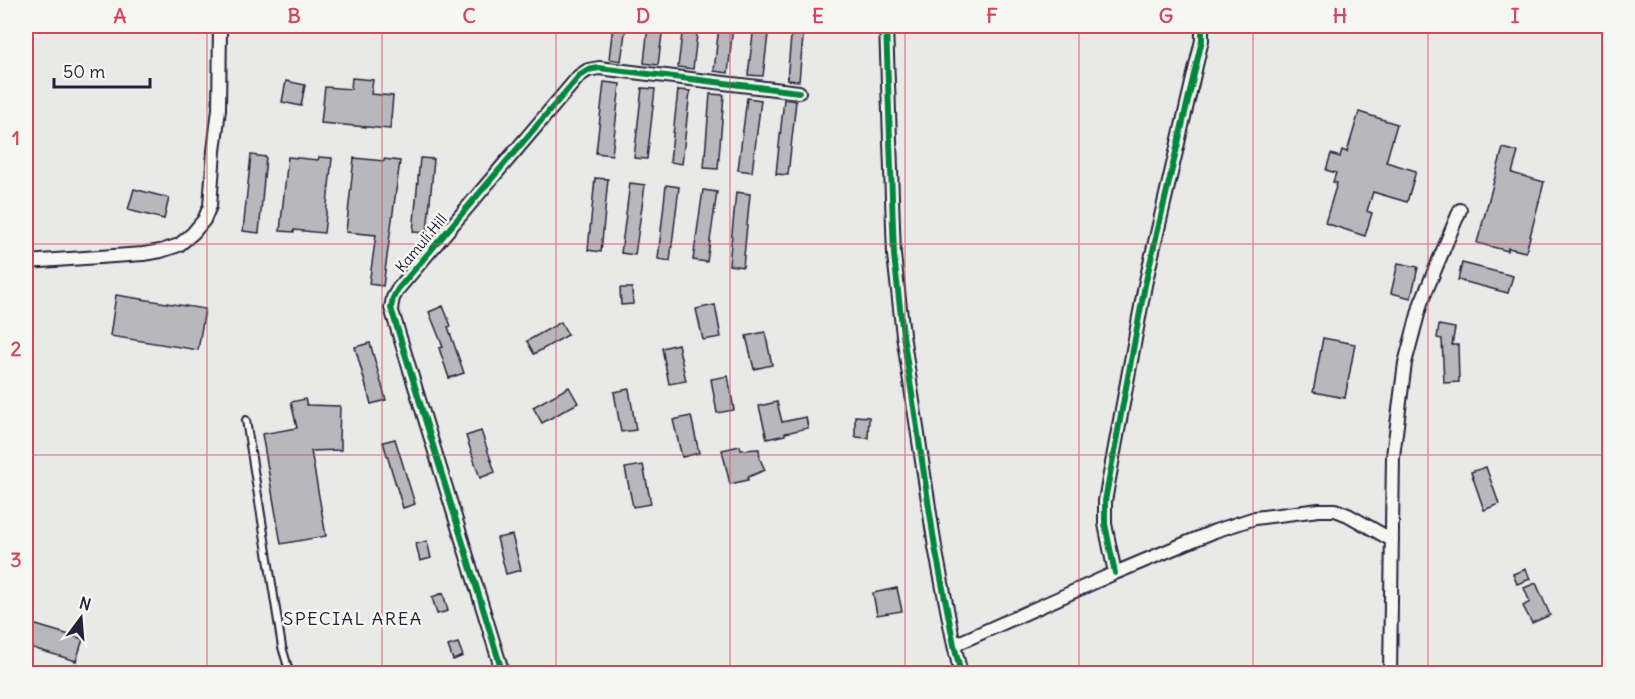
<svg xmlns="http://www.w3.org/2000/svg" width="1635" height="699" font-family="Delius,sans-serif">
  <rect width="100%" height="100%" fill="#e9e9e7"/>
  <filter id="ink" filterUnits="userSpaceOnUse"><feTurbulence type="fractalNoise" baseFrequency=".0167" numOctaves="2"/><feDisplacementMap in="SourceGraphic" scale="12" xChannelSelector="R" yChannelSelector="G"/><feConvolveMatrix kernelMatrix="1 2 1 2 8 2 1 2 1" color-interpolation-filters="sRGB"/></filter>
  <g filter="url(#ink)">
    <path fill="#b8b8bc" stroke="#22223b" stroke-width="1.5" d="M 613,26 L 626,26 L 621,61 L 609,59 Z
      M 648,26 L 663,26 L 658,65 L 644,63 Z
      M 683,26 L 698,26 L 693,69 L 678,67 Z
      M 719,26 L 733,26 L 728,73 L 714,71 Z
      M 754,26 L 769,26 L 763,76 L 748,75 Z
      M 792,26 L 804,26 L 799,81 L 787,80 Z
      M 352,78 L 373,80 L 371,94 L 393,96 L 390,129 L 321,123 L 325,87 L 351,89 Z
      M 286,81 L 305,85 L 301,106 L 282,102 Z
      M 604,82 L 620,84 L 612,155 L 596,153 Z
      M 642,88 L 655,89 L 647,159 L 634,158 Z
      M 678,90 L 690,91 L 682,164 L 670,162 Z
      M 710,94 L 724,95 L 718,169 L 704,168 Z
      M 747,98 L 761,100 L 752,172 L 738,170 Z
      M 784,99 L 796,101 L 788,175 L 776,174 Z
      M 1359,112 L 1397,124 L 1386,162 L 1416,171 L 1407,202 L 1373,192 L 1367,211 L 1372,213 L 1365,236 L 1325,223 L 1337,183 L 1333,182 L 1336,173 L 1326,170 L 1331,154 L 1340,157 L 1342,150 L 1347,152 Z
      M 1503,148 L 1518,152 L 1512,173 L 1544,182 L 1526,252 L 1508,248 L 1508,251 L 1477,243 Z
      M 251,155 L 266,157 L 259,233 L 243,231 Z
      M 288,157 L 318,160 L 319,157 L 332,158 L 324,233 L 294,230 L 294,232 L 280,231 Z
      M 354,158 L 384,161 L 384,159 L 400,161 L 383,286 L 369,284 L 376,235 L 346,232 Z
      M 420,158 L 434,159 L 427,233 L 413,232 Z
      M 595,178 L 608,179 L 601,252 L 588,250 Z
      M 630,183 L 645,185 L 635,255 L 621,253 Z
      M 666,185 L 679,187 L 670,261 L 658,259 Z
      M 134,189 L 169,198 L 164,219 L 128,210 Z
      M 703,190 L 717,192 L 707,262 L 693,260 Z
      M 736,192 L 750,194 L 743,267 L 729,265 Z
      M 1398,263 L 1418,267 L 1411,298 L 1391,293 Z
      M 1462,263 L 1513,276 L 1508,293 L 1458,280 Z
      M 620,288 L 632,288 L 633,304 L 621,305 Z
      M 116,295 L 205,309 L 198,350 L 110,336 Z
      M 715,305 L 721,337 L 703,340 L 696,309 Z
      M 443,306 L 451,326 L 448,327 L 464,373 L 449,378 L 439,348 L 443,347 L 429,312 Z
      M 561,322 L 568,335 L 534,354 L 527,341 Z
      M 1439,325 L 1455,328 L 1452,345 L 1458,345 L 1459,382 L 1444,383 L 1442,339 L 1437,338 Z
      M 765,332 L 772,365 L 754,369 L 746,336 Z
      M 1323,338 L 1355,344 L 1345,398 L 1313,392 Z
      M 370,343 L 386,400 L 371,404 L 355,347 Z
      M 678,344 L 686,381 L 669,384 L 662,348 Z
      M 728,376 L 734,410 L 717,413 L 711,379 Z
      M 569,387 L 578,403 L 542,423 L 533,407 Z
      M 629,389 L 636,430 L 621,432 L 614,392 Z
      M 305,399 L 307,405 L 340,406 L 339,440 L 341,440 L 341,450 L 311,451 L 326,536 L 281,544 L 262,434 L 297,428 L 291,402 Z
      M 777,402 L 782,422 L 806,417 L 808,428 L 785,433 L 785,435 L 767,439 L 759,406 Z
      M 691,416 L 699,453 L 682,457 L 673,420 Z
      M 855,416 L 869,417 L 868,438 L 855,437 Z
      M 481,431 L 495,472 L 480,478 L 466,436 Z
      M 395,439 L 415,504 L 403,508 L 383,442 Z
      M 740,446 L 741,450 L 759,449 L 760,459 L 765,470 L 748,477 L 748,480 L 730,484 L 722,450 Z
      M 643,465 L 651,504 L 633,507 L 625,468 Z
      M 1486,467 L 1499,504 L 1484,510 L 1471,472 Z
      M 512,535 L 521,570 L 506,574 L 497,538 Z
      M 427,541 L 431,558 L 420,561 L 416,544 Z
      M 1526,569 L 1530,579 L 1517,584 L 1513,574 Z
      M 1536,583 L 1550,615 L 1532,623 L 1523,606 L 1530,602 L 1524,588 Z
      M 897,588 L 902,611 L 877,615 L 873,593 Z
      M 443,593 L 448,611 L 437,614 L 432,597 Z
      M 26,622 L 83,639 L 76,661 L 26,646 Z
      M 458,643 L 463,656 L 453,660 L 448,646 Z"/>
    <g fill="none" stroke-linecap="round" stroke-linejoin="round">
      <g stroke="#22223b" stroke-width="10">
        <path id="lane" d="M 246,420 L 282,647 L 290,674"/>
      </g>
      <g stroke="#22223b" stroke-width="16">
        <path id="street" d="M 886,26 L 894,255 L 903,335 L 935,547 L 954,645 L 961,674
          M 26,262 L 143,254 L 161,251 L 179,245 L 193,233 L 204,220 L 210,206 L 214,151 L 219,109 L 220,26
          M 1115,573 L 1105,524 L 1105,501 L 1145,285 L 1202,40 L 1202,26
          M 954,645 L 1115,573 L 1215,531 L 1255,518 L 1319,510 L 1335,510 L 1348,515 L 1392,540
          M 503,674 L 391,308 L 393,298 L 398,289 L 579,76 L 588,70 L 599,68 L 799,92
          M 1390,674 L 1393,456 L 1405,363 L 1421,303 L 1460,210"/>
      </g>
      <use href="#lane" stroke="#f6f6f2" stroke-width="6"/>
      <use href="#street" stroke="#f6f6f2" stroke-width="12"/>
      <g stroke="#f6f6f2" stroke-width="10">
        <path id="cycleway" d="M 886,26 L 894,255 L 903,335 L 935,547 L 954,645 L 961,674
          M 1115,573 L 1105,524 L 1105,501 L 1145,285 L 1202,40 L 1202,26
          M 503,674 L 391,308 L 393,298 L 398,289 L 579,76 L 588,70 L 599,68 L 799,92"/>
      </g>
      <use href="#cycleway" stroke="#00873e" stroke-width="6"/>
    </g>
  </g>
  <path fill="none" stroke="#d1495b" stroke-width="1.5" stroke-opacity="0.55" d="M 207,26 L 207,674M 382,26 L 382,674M 556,26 L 556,674M 730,26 L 730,674M 905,26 L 905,674M 1079,26 L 1079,674M 1253,26 L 1253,674M 1428,26 L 1428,674M 26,244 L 1610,244M 26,455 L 1610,455"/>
  <g text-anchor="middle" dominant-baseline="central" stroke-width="5" stroke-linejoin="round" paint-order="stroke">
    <g font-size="15" fill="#22223b" stroke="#f6f6f2">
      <text transform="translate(421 243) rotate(-50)">Kamuli Hill</text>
    </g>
    <g font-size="18" letter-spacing="1.5" fill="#22223b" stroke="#f6f6f2">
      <text x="353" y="618">SPECIAL AREA</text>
    </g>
  </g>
  <rect width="1635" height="699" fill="none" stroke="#f6f6f2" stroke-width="66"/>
  <g transform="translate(81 618) rotate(16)" stroke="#f6f6f2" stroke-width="4.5" paint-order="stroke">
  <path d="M0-4.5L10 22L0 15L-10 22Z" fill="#22223b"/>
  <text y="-9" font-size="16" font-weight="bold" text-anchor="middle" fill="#22223b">N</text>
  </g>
  <path d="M54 78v9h96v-9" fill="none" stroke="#22223b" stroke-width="3"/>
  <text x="63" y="78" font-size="18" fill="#22223b" stroke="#f6f6f2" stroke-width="4.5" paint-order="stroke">50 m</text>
  <rect x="33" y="33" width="1569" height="633" fill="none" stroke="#d1495b" stroke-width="2"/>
  <g font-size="20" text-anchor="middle" font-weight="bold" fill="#d1495b">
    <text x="120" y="23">A</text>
    <text x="294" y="23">B</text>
    <text x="469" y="23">C</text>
    <text x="643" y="23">D</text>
    <text x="818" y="23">E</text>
    <text x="992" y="23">F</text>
    <text x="1166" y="23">G</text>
    <text x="1340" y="23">H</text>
    <text x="1515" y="23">I</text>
    <text x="16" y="145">1</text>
    <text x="16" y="356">2</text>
    <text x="16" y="567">3</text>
  </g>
</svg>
